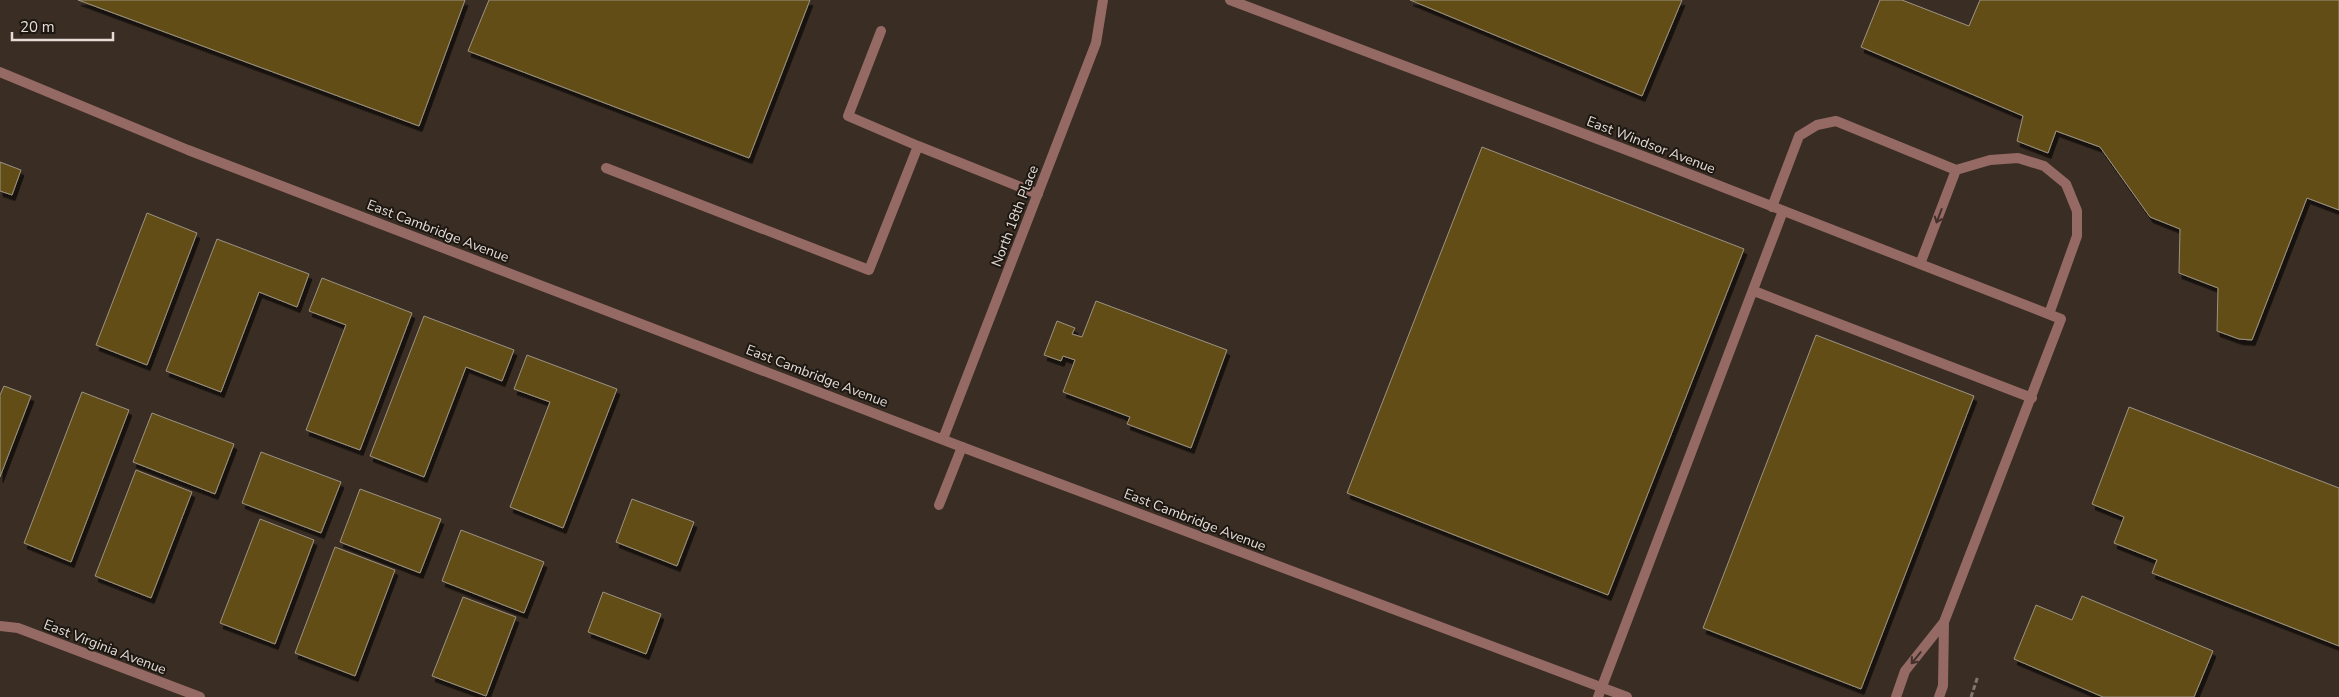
<svg xmlns="http://www.w3.org/2000/svg" width="2339" height="697" font-family="'Nunito Sans',sans-serif">
  <defs>
    <filter id="shadow"><feDropShadow dx="3" dy="5.5" stdDeviation="0" flood-color="#0009"/></filter>
  </defs>
  <rect width="100%" height="100%" fill="#3a2d24"/>
  <path fill="#644e19" stroke="#9b9382" filter="url(#shadow)" d="M 78,0 L 465,0 L 419,126 Z
    M 489,0 L 810,0 L 749,158 L 468,51 Z
    M 1410,0 L 1682,0 L 1642,96 Z
    M 1880,0 L 1902,0 L 1969,26 L 1980,0 L 2339,0 L 2339,210 L 2307,198 L 2252,340 L 2239,339 L 2217,331 L 2218,288 L 2179,273 L 2180,229 L 2150,217 L 2100,147 L 2056,131 L 2048,153 L 2017,141 L 2023,116 L 1861,47 Z
    M 1482,147 L 1744,249 L 1608,595 L 1347,493 Z
    M 0,162 L 21,170 L 12,195 L 0,191 Z
    M 147,213 L 197,233 L 147,365 L 96,345 Z
    M 217,239 L 309,274 L 297,307 L 259,292 L 221,392 L 166,371 Z
    M 322,278 L 412,313 L 360,450 L 306,430 L 346,325 L 309,311 Z
    M 1096,301 L 1227,350 L 1191,448 L 1127,424 L 1130,417 L 1063,392 L 1075,360 L 1063,356 L 1061,361 L 1044,355 L 1057,321 L 1075,328 L 1072,334 L 1082,337 Z
    M 424,316 L 514,350 L 502,381 L 466,367 L 424,477 L 370,456 Z
    M 1816,335 L 1974,396 L 1861,689 L 1703,628 Z
    M 527,355 L 617,389 L 563,528 L 510,507 L 550,402 L 514,389 Z
    M 4,386 L 31,396 L 0,477 L 0,395 Z
    M 82,392 L 129,410 L 71,562 L 24,543 Z
    M 2129,407 L 2339,488 L 2339,646 L 2152,573 L 2157,560 L 2114,543 L 2124,517 L 2092,504 Z
    M 152,413 L 234,444 L 215,494 L 133,462 Z
    M 261,452 L 341,482 L 321,533 L 242,503 Z
    M 136,470 L 192,492 L 151,598 L 95,576 Z
    M 360,489 L 441,519 L 420,573 L 340,542 Z
    M 632,499 L 694,522 L 677,566 L 616,542 Z
    M 260,519 L 314,540 L 275,644 L 220,623 Z
    M 461,530 L 544,562 L 524,613 L 442,581 Z
    M 335,547 L 395,570 L 355,676 L 295,653 Z
    M 603,592 L 661,614 L 646,654 L 588,632 Z
    M 2082,596 L 2213,651 L 2194,697 L 2103,697 L 2014,659 L 2036,605 L 2072,620 Z
    M 463,597 L 516,617 L 486,696 L 432,676 Z"/>
  <g fill="none" stroke-linecap="round" stroke-linejoin="round">
    <path stroke="#81766e" stroke-width="3" stroke-dasharray="5 2.5" stroke-linecap="butt" d="M 1971,697 L 1978,676"/>
    <path stroke="#956a64" stroke-width="10" d="M 1230,0 L 1661,163 L 2061,319 L 1944,622 L 1905,671 L 1896,697
      M 881,31 L 848,116 L 918,146
      M 606,168 L 869,270 L 918,146 L 1038,194
      M 1772,207 L 1799,136 L 1817,125 L 1836,121 L 1956,170 L 1990,160 L 2018,158 L 2044,166 L 2066,184 L 2077,211 L 2077,236 L 2049,314
      M 1920,264 L 1956,170
      M 1754,291 L 2032,398
      M 939,505 L 962,447
      M 1598,697 L 1783,211
      M 1939,697 L 1943,686 L 1944,622"/>
    <path stroke="#956a64" stroke-width="10" d="M 943,439 L 1096,43 L 1103,0
      M 0,626 L 18,628 L 200,697"/>
    <path stroke="#956a64" stroke-width="10" d="M 0,72 L 188,150 L 962,447 L 1627,697"/>
  </g>
  <defs><path id="oneway-shaft" d="M-6 0H5M1.5-3L5.5 0L1.5 3" fill="none" stroke-width="1.6" stroke-linecap="round" stroke-linejoin="round" transform="scale(1.25)"/></defs>
  <g stroke="#41302b">
    <use href="#oneway-shaft" transform="translate(1939 216) rotate(111)"/>
    <use href="#oneway-shaft" transform="translate(1916 658) rotate(129)"/>
  </g>
  <g text-anchor="middle" dominant-baseline="central" stroke-width="4" stroke-linejoin="round" paint-order="stroke">
    <g font-size="14" fill="#e5dcd6" stroke="#1d1712">
      <text transform="translate(1651 145) rotate(21)">East Windsor Avenue</text>
      <text transform="translate(1015 216) rotate(-69)">North 18th Place</text>
      <text transform="translate(438 231) rotate(21)">East Cambridge Avenue</text>
      <text transform="translate(817 376) rotate(21)">East Cambridge Avenue</text>
      <text transform="translate(1195 520) rotate(21)">East Cambridge Avenue</text>
      <text transform="translate(105 647) rotate(21)">East Virginia Avenue</text>
    </g>
  </g>
  <path d="M12 32v8h101v-8" fill="none" stroke="#e5dcd6" stroke-width="2.5"/>
  <text x="20" y="32" font-size="15" fill="#e5dcd6" stroke="#1d1712" stroke-width="4" paint-order="stroke">20 m</text>
</svg>
